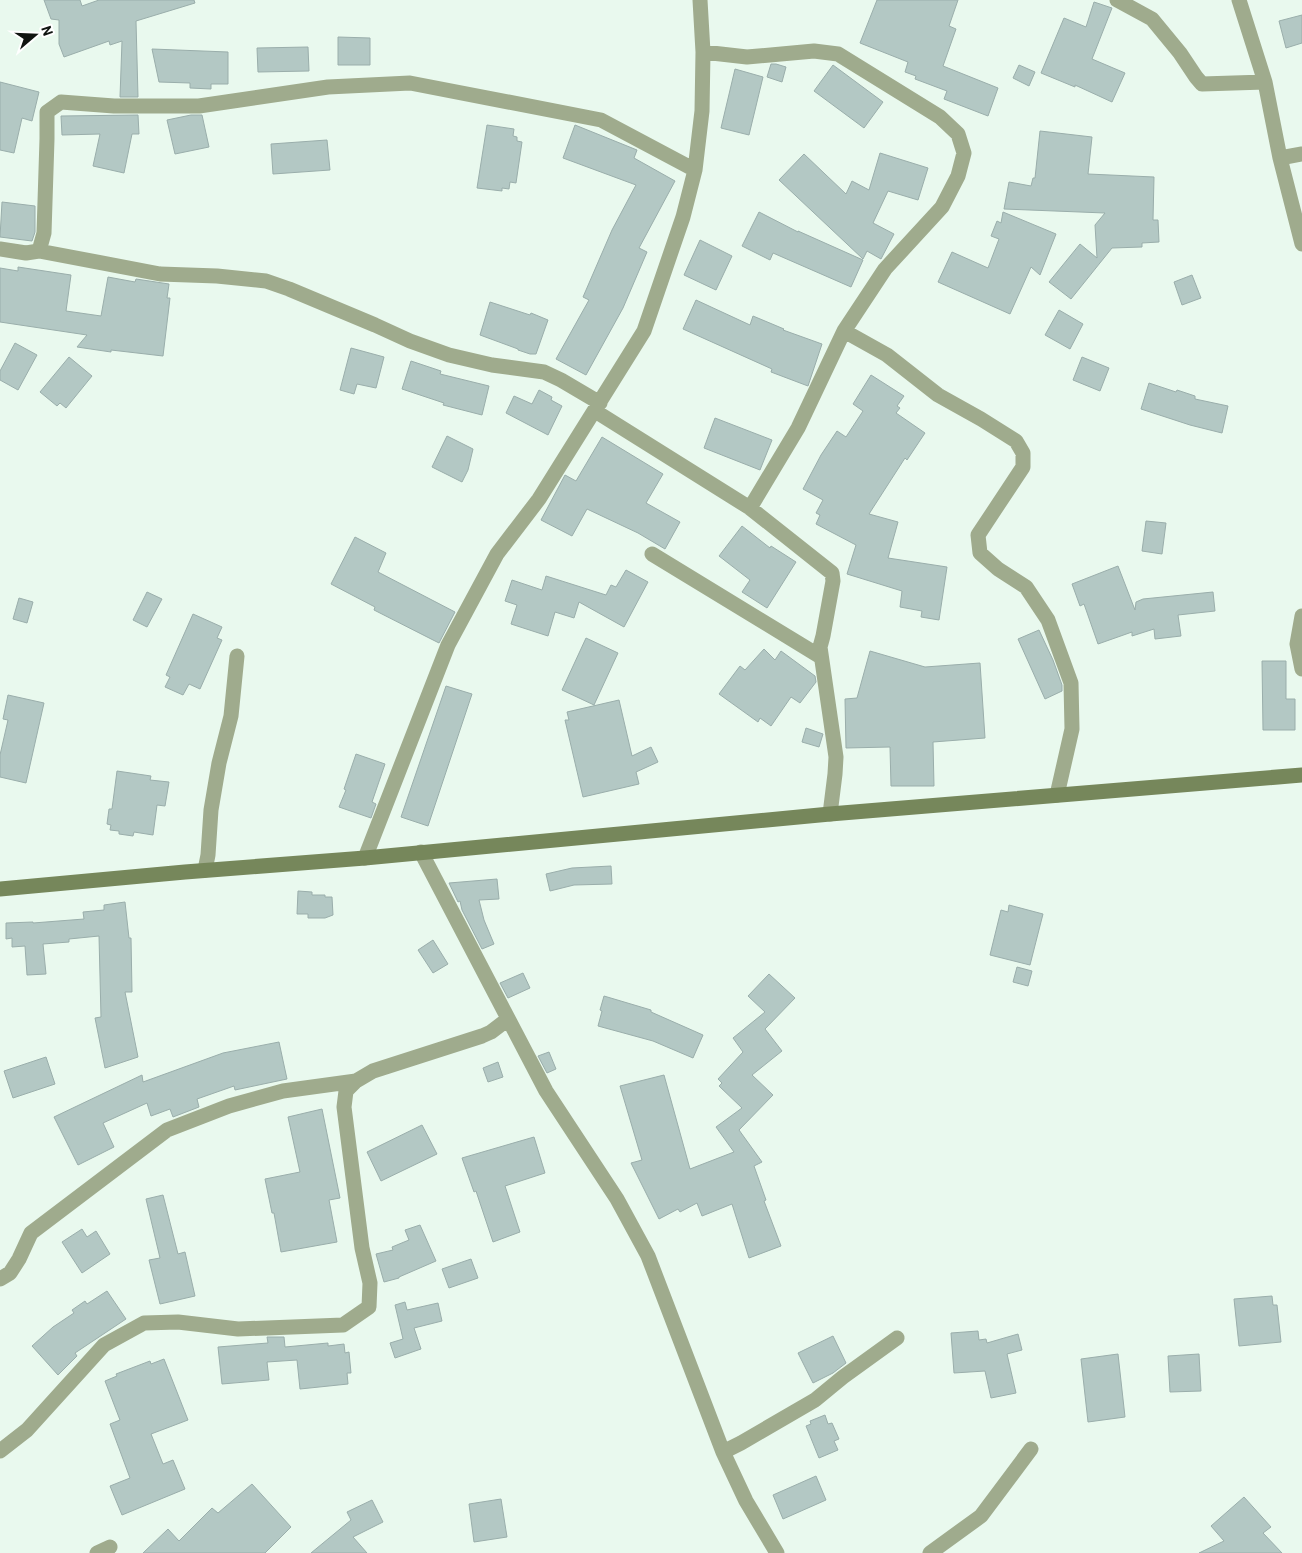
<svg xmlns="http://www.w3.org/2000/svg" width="1302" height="1553" font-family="Barlow,sans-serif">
  <rect width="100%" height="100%" fill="#e9f9ee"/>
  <path fill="#b3c8c4" stroke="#9aaeab" d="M 44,0 L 80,0 L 82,6 L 99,0 L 194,0 L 195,3 L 136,21 L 138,97 L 120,97 L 122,41 L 110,45 L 109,41 L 64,57 L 59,44 L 59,20 L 51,19 Z
    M 877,0 L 958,0 L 949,26 L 956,29 L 943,66 L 998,88 L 988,116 L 944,99 L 947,91 L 915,79 L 916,76 L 905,72 L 908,62 L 860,43 Z
    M 1094,2 L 1112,8 L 1092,59 L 1125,73 L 1112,102 L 1075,85 L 1075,87 L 1041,73 L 1064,18 L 1086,27 Z
    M 1302,15 L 1302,43 L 1286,48 L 1279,21 Z
    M 338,37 L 370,38 L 370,65 L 338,65 Z
    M 308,47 L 309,71 L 258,72 L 257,48 Z
    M 152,49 L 228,52 L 228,84 L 211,84 L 211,89 L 190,88 L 190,83 L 159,82 Z
    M 771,64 L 776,64 L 786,67 L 782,82 L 767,77 Z
    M 833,65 L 883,102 L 864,128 L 814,91 Z
    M 1019,65 L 1035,72 L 1029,86 L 1013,78 Z
    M 735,69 L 763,77 L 749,135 L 721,128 Z
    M 0,82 L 39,92 L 32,121 L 22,118 L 14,153 L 0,150 Z
    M 138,115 L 139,134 L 132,134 L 124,173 L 93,166 L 100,134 L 62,135 L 61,116 Z
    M 191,115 L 202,115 L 209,147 L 175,154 L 167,120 Z
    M 487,125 L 514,129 L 513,136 L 517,137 L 517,141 L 522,142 L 516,183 L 510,182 L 509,189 L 502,188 L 502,191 L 477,188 Z
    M 575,125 L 637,150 L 634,158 L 675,181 L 639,248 L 647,252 L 623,308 L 586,375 L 556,359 L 589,300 L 583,297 L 612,230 L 636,185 L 563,158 Z
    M 1040,131 L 1092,137 L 1088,174 L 1154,177 L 1153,220 L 1158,220 L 1159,242 L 1142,243 L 1142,247 L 1112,248 L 1071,299 L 1049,282 L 1080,244 L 1097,258 L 1095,225 L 1105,213 L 1004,209 L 1009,182 L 1031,186 L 1033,178 L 1035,178 Z
    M 327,140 L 330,170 L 273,174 L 271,144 Z
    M 880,153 L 928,168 L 918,200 L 888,191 L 873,223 L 894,234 L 881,259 L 867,251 L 863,259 L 779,180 L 804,154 L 846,194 L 852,181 L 869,190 Z
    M 2,202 L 35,206 L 35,232 L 32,241 L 0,237 Z
    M 759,212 L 798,232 L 798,231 L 863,260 L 851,287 L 773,253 L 770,260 L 742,246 Z
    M 1003,212 L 1056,234 L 1040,275 L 1031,267 L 1010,314 L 938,282 L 952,252 L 988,268 L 999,239 L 991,236 L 997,221 L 1001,223 Z
    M 700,240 L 732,256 L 716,290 L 684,275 Z
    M 18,267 L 71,275 L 66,311 L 101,316 L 108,277 L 135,282 L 136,279 L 169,284 L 167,298 L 170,298 L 163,356 L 111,350 L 111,352 L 77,347 L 87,335 L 0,322 L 0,268 L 18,271 Z
    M 1192,275 L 1201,298 L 1182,305 L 1174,282 Z
    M 696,300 L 750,325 L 753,316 L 784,329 L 783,330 L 822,344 L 808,386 L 771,372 L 772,369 L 683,329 Z
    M 490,302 L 530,315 L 531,313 L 548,320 L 536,354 L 530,354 L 518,350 L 518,349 L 480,335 Z
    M 1059,310 L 1083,324 L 1070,349 L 1045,335 Z
    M 15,343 L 37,355 L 18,390 L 0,380 L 0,371 Z
    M 351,348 L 384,357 L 376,388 L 357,384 L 354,394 L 340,390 Z
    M 69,357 L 92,376 L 66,408 L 60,403 L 57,406 L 40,392 Z
    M 1082,357 L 1109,368 L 1100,391 L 1073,380 Z
    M 411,361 L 441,371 L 440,374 L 489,386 L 482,415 L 443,405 L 444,403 L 402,389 Z
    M 871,375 L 904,396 L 897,406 L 900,408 L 896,413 L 925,433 L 907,460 L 905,458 L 869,514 L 898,522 L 888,558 L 947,567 L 939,620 L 921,617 L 922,611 L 900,607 L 902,591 L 847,574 L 856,545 L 816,524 L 820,515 L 816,513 L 823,500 L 803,489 L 821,455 L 837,431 L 846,437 L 863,411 L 853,404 Z
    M 1149,383 L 1176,392 L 1177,390 L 1195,396 L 1195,399 L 1228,406 L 1222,433 L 1190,425 L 1141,409 Z
    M 539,390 L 552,397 L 551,400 L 562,406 L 548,435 L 506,413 L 514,396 L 532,404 Z
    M 715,418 L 772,440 L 760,470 L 704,448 Z
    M 447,436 L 473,449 L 468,470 L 462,482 L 432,467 Z
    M 602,437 L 663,474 L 646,503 L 680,522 L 665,549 L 638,533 L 587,509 L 572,536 L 541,520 L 565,475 L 576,481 Z
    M 1146,521 L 1166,523 L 1162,554 L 1142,551 Z
    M 742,526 L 770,548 L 771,546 L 796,562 L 767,608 L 742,592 L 750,580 L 719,556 Z
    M 355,537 L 386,553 L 378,572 L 455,612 L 439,643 L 374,610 L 375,607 L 331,584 Z
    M 1118,566 L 1135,610 L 1136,602 L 1143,599 L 1213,592 L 1215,611 L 1178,615 L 1181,636 L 1155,639 L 1154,629 L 1132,636 L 1132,632 L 1098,644 L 1084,604 L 1080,606 L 1072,584 Z
    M 626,570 L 648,582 L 624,627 L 579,602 L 574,618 L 555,612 L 548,636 L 511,624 L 517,605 L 505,601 L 512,580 L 542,590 L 546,576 L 606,595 L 611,585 L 616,587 Z
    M 147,592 L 162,599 L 147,627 L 133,620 Z
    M 19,598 L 33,602 L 27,623 L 13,619 Z
    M 193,614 L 222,627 L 217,638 L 222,640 L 200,689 L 189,684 L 183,695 L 165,687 L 170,677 L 166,675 Z
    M 1039,630 L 1053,660 L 1062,685 L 1062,691 L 1045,699 L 1018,639 Z
    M 586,638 L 618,653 L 594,705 L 562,690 Z
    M 764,649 L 775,660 L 781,651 L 815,676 L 816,682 L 800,703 L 791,697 L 771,726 L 760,718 L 758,722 L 719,694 L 740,666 L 745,670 Z
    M 870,651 L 925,667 L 980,663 L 985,738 L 933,742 L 934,786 L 891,786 L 890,747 L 846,748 L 845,699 L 857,698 Z
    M 1262,661 L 1286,661 L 1286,699 L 1295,699 L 1295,730 L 1263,730 Z
    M 446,686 L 472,694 L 428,826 L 401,817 Z
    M 8,695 L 44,703 L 26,783 L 0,777 L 0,755 L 8,720 L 3,719 Z
    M 619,700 L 632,756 L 651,747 L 658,762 L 636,772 L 639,784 L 583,797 L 565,720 L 569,720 L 567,712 Z
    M 806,728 L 823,734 L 819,747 L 802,742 Z
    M 356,754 L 385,764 L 372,802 L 376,804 L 371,818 L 339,807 L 346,790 L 344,789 Z
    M 117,771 L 151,776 L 150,780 L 169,782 L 165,806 L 157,805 L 153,835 L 134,832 L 133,836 L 119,834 L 119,831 L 110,830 L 111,825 L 107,824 L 109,809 L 112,809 Z
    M 611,866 L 612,884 L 574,885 L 550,891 L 546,874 L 572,868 Z
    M 497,879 L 499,899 L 479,900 L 484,920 L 494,944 L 482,949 L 462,910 L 460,901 L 458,902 L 449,883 Z
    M 298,891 L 312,892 L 312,895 L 325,895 L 325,897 L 332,897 L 333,915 L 325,918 L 308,918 L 308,914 L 297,914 Z
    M 125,902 L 129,938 L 131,938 L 132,992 L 125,992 L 138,1057 L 105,1068 L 95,1018 L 101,1017 L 99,936 L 69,939 L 69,942 L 43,944 L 46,974 L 27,975 L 25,946 L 12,947 L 12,938 L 6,939 L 6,923 L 33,922 L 33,923 L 84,919 L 83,912 L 104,910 L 104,905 Z
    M 1009,905 L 1043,914 L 1030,965 L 990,955 L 1001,910 L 1008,912 Z
    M 433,940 L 448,964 L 433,973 L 418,950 Z
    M 1017,967 L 1032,971 L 1028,986 L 1013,982 Z
    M 523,973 L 530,988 L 508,998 L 500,983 Z
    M 769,974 L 795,998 L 765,1029 L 782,1051 L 752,1075 L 773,1095 L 739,1130 L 762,1162 L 754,1166 L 766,1200 L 764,1201 L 781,1246 L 749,1258 L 732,1204 L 702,1216 L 697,1203 L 680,1212 L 678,1209 L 659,1219 L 631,1163 L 642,1160 L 620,1086 L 664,1075 L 690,1169 L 734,1152 L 716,1127 L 742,1108 L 719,1086 L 722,1083 L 718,1079 L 743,1052 L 733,1038 L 765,1012 L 748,996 Z
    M 604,996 L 651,1010 L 651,1012 L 703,1035 L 693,1058 L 653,1041 L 598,1026 L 602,1011 L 600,1010 Z
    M 279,1042 L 287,1079 L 235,1090 L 234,1086 L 197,1099 L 199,1107 L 173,1117 L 170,1109 L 151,1116 L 147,1103 L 103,1123 L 114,1147 L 78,1165 L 54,1117 L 142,1075 L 143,1082 L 223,1053 Z
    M 549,1052 L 556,1069 L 547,1073 L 538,1056 Z
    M 46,1057 L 55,1084 L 13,1098 L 4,1071 Z
    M 498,1062 L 503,1077 L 488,1082 L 483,1068 Z
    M 322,1109 L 340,1198 L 329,1200 L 337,1242 L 281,1252 L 274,1213 L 272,1213 L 265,1179 L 300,1172 L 288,1117 Z
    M 422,1125 L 437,1154 L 381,1181 L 367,1152 Z
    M 534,1137 L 545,1173 L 505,1186 L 520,1232 L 493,1242 L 476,1191 L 474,1192 L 462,1158 Z
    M 163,1195 L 178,1254 L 185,1252 L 195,1296 L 160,1304 L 149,1260 L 160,1258 L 146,1199 Z
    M 420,1225 L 436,1261 L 399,1277 L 399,1278 L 384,1282 L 376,1254 L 393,1250 L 392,1247 L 409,1240 L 405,1230 Z
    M 82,1229 L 87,1237 L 96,1231 L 110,1254 L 82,1273 L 62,1242 Z
    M 471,1259 L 478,1278 L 449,1288 L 442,1269 Z
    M 107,1291 L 126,1319 L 75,1353 L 77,1356 L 58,1375 L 32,1346 L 53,1327 L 74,1313 L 72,1310 L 85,1301 L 87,1304 Z
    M 1272,1296 L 1273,1305 L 1277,1305 L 1281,1342 L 1239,1346 L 1234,1299 Z
    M 405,1302 L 407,1310 L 438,1303 L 442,1321 L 414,1328 L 421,1349 L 395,1358 L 390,1343 L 403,1339 L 395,1305 Z
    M 978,1331 L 979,1340 L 986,1339 L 987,1343 L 1018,1334 L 1022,1350 L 1007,1354 L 1016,1393 L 991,1398 L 985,1371 L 954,1373 L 951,1333 Z
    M 833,1336 L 846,1363 L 833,1373 L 813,1383 L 798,1353 Z
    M 267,1337 L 284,1337 L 285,1347 L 328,1343 L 328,1346 L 344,1344 L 345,1353 L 349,1352 L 351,1373 L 347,1373 L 348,1384 L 300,1389 L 297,1360 L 267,1362 L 269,1380 L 222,1384 L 218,1347 L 268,1343 Z
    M 1118,1354 L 1125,1417 L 1088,1422 L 1081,1359 Z
    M 1199,1354 L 1201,1391 L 1170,1392 L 1168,1356 Z
    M 164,1359 L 188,1420 L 151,1434 L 163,1464 L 173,1460 L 185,1489 L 122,1515 L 110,1486 L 130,1478 L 110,1424 L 120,1420 L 105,1381 L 117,1376 L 116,1374 L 150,1361 L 151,1364 Z
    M 825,1415 L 828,1424 L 832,1423 L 839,1439 L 834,1441 L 838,1450 L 819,1458 L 806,1426 L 811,1424 L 810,1421 Z
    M 816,1476 L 826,1500 L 783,1519 L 773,1495 Z
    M 252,1484 L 291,1527 L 265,1553 L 143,1553 L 168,1529 L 179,1541 L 212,1508 L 218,1513 Z
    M 1244,1497 L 1271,1527 L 1263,1533 L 1282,1553 L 1199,1553 L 1224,1541 L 1211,1526 Z
    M 501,1499 L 507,1537 L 474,1542 L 469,1504 Z
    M 372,1500 L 383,1522 L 353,1537 L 367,1553 L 311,1553 L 351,1520 L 347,1512 Z"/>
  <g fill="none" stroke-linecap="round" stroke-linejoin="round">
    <path stroke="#9fab8d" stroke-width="15" d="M 1117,0 L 1152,19 L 1180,53 L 1196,77 L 1202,84 L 1265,82
      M 1239,0 L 1265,82 L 1280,158 L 1302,244
      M 703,52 L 747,57 L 814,51 L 838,54 L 940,117 L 958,134 L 964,153 L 958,176 L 942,207 L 885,269 L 844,331 L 798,428 L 750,508
      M 1280,158 L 1302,154
      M 0,249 L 26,253 L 39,251 L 44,233 L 47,139 L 47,112 L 61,102 L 114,106 L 199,106 L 328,87 L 410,83 L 601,120 L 695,170
      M 39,251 L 160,274 L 217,276 L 266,281 L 289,289 L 375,325 L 410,341 L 449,355 L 492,365 L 544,372 L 561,380 L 600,403
      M 844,331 L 887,355 L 938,395 L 981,419 L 1016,441 L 1023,453 L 1023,467 L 978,535 L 980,553 L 998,569 L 1026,587 L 1048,620 L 1071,683 L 1072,729 L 1057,795
      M 595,411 L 750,508 L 832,573 L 833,581 L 823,636 L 820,647 L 836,757 L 835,774 L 830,814
      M 652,554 L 821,657
      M 1302,616 L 1297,644 L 1302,669
      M 421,852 L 546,1091 L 617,1199 L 648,1256 L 723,1452 L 746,1501 L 777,1553
      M 365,858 L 448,645 L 497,554 L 539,499 L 644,331 L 683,217 L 695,170 L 702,111 L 703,52 L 700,0
      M 205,870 L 208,855 L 211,810 L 219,763 L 231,716 L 237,656
      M 0,1279 L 10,1273 L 19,1259 L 31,1233 L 167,1130 L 229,1106 L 283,1091 L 356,1081
      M 0,1451 L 27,1430 L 104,1345 L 144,1323 L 178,1322 L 238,1329 L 343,1325 L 369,1307 L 370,1283 L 362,1248 L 344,1107 L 346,1091 L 356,1081 L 373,1071 L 482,1036 L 491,1032 L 508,1019
      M 723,1452 L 741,1443 L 815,1400 L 843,1377 L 897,1338
      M 97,1553 L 110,1547
      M 930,1553 L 981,1516 L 1031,1449"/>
    <path stroke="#76875b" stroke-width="15" d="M 0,889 L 185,872 L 365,858 L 830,814 L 1302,775"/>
  </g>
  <g transform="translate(35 35) rotate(71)" stroke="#ffffff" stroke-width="4" paint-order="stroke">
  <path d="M0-4L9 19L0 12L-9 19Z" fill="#101511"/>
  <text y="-8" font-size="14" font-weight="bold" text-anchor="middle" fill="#101511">N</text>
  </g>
</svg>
